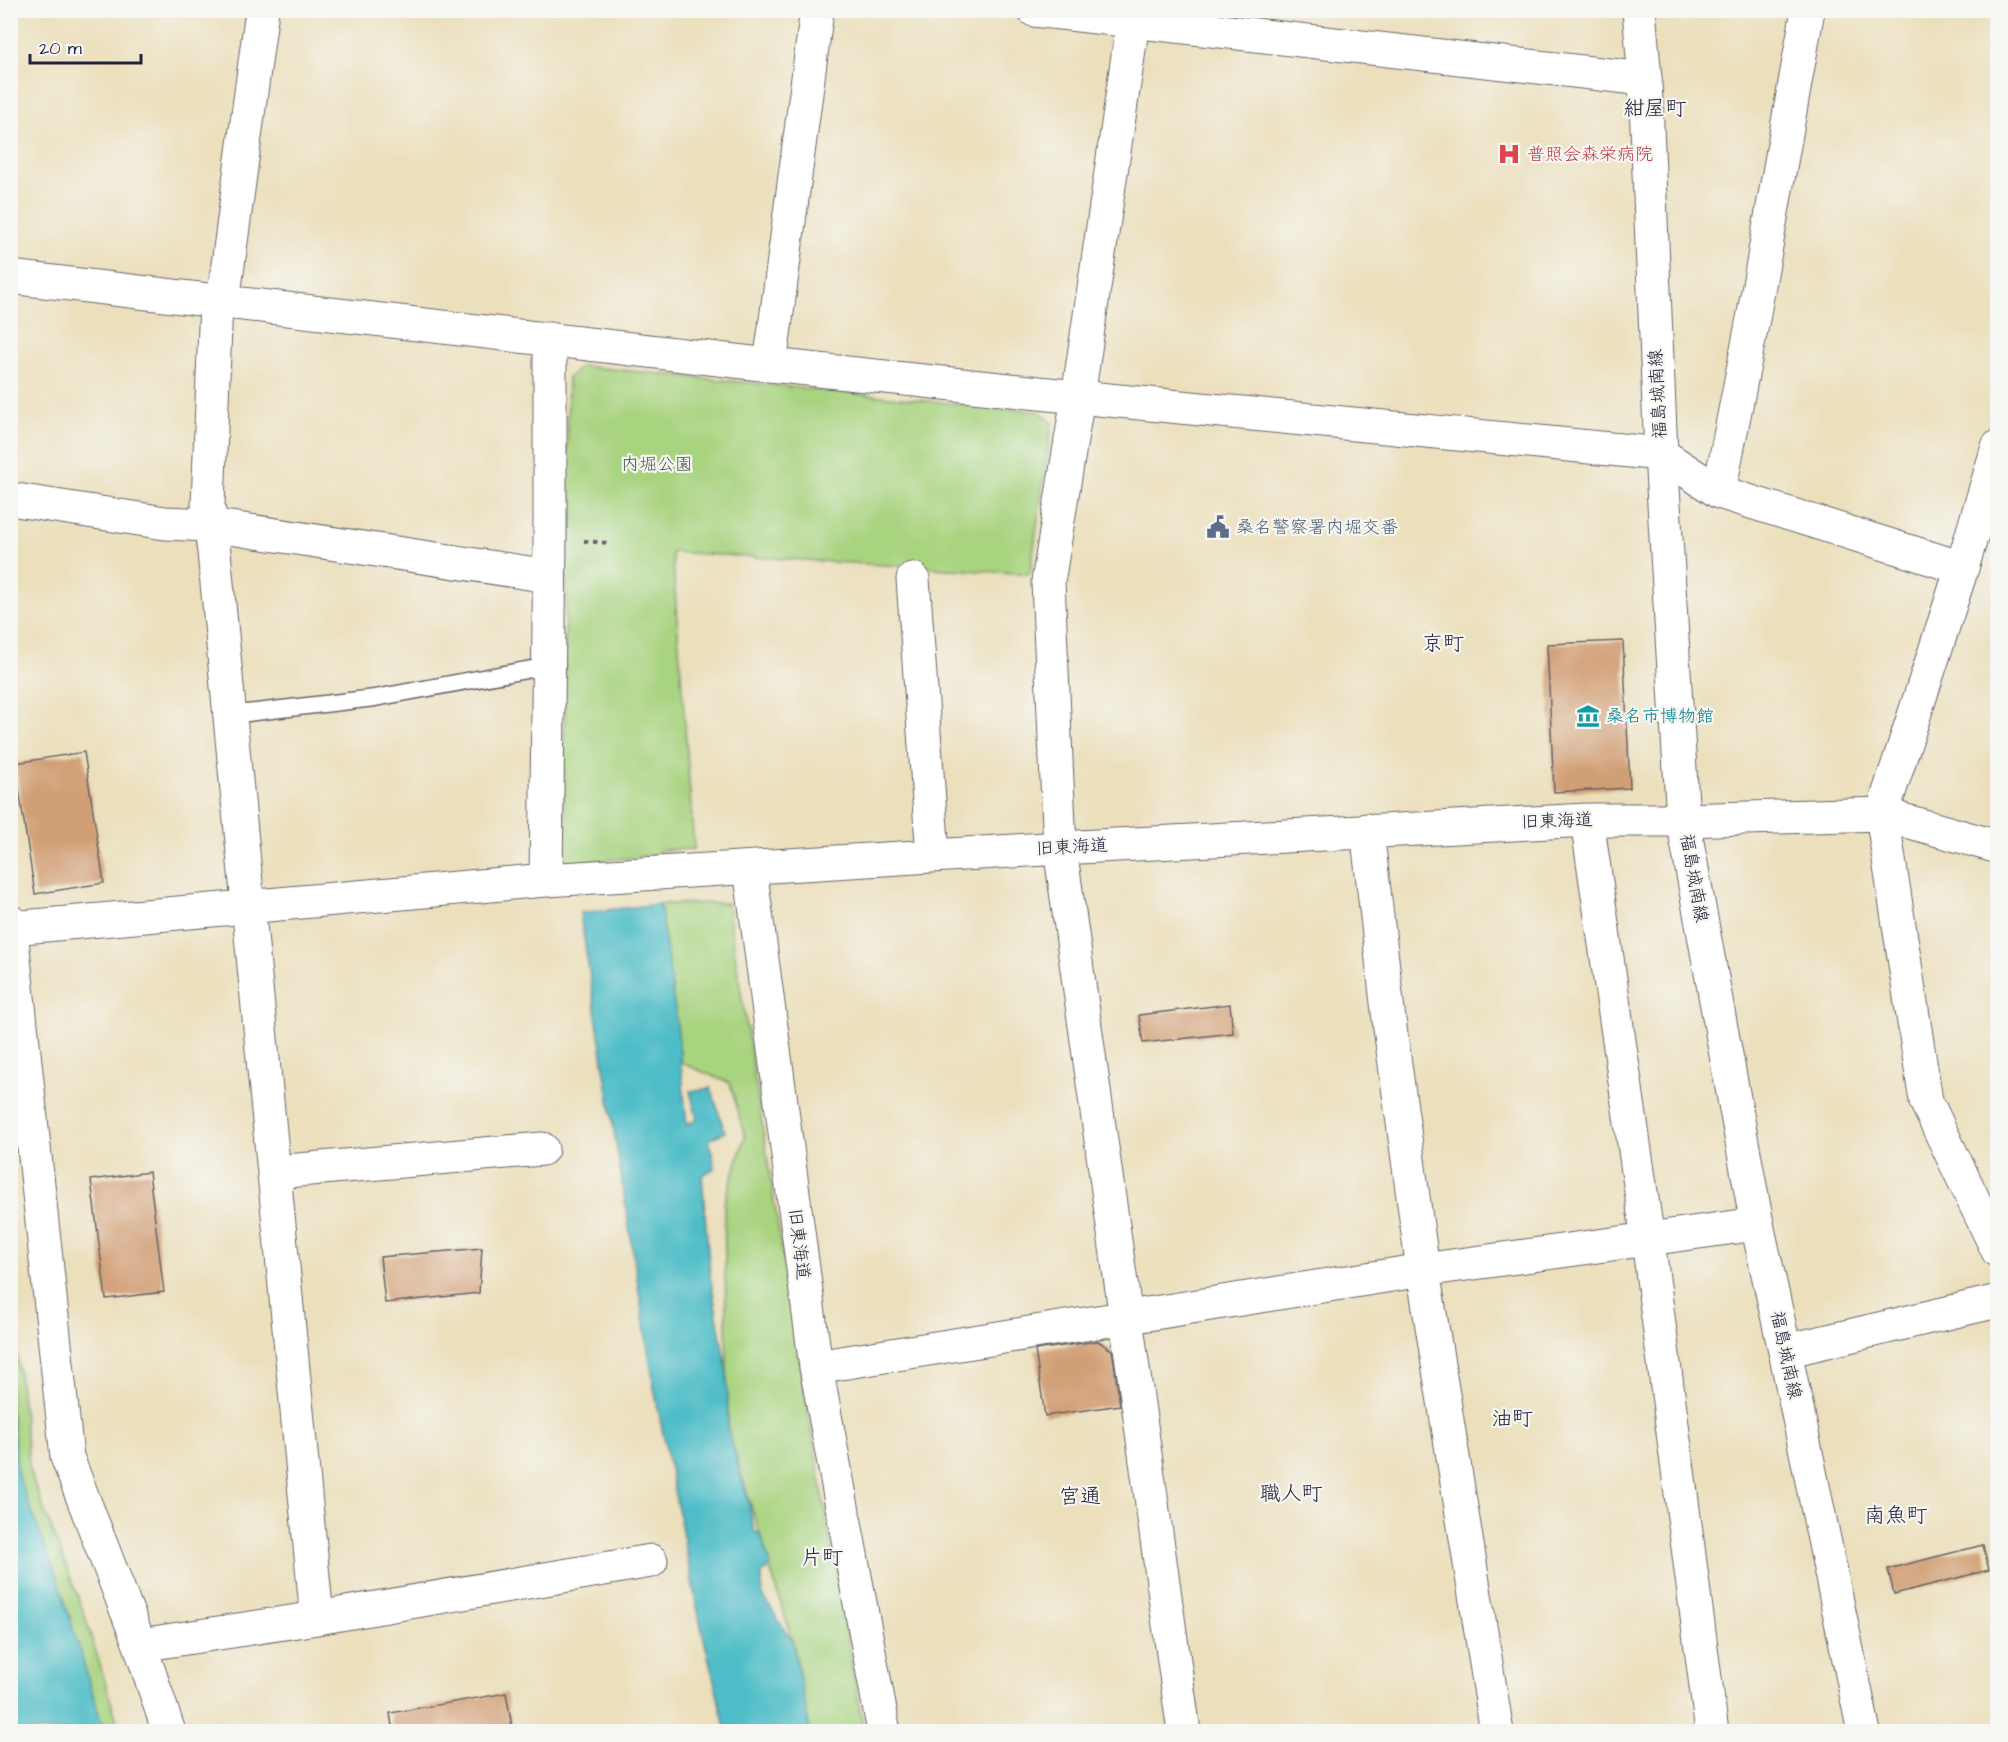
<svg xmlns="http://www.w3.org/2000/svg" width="2008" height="1742" font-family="'Architects Daughter','Klee One',sans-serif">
  <rect width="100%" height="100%" fill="#f6f6f2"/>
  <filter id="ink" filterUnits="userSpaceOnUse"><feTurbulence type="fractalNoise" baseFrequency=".0167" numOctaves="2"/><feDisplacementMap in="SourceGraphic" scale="12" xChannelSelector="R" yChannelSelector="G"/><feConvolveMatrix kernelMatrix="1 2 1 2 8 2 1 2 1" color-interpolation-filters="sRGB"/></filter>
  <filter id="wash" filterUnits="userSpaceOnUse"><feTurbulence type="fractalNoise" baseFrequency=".008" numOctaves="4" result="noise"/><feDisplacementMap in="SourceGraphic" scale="24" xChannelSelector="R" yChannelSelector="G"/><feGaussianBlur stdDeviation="1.35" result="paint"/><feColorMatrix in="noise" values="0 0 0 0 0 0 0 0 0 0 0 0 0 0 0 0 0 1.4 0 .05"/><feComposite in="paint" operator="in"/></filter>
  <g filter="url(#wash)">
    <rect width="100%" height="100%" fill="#ebdfbc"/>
    <path fill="#a8d37f" stroke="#657a5d" stroke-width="1.5" d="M 581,366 L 1041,412 L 1052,423 L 1030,574 L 672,552 L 694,849 L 661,850 L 655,856 L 563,863 L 568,378 Z
      M 727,903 L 801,1371 L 864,1731 L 810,1731 L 793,1643 L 728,1430 L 724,1203 L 745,1137 L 730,1083 L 681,1063 L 660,904 Z
      M 10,1290 L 30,1473 L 83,1610 L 120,1731 L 11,1731 Z"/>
    <path fill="#4fbdc7" stroke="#387081" stroke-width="1.5" d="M 660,904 L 677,1024 L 687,1125 L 697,1119 L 690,1091 L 711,1088 L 725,1132 L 709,1139 L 715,1168 L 702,1175 L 710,1275 L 727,1373 L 728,1430 L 749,1503 L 754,1531 L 761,1535 L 771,1566 L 762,1573 L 762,1594 L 793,1643 L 810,1731 L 726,1731 L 700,1622 L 654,1388 L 580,913 Z
      M 11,1411 L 18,1476 L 59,1582 L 104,1731 L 11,1731 Z"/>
    <g id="blocks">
      <path fill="#d19f76" d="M 1623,641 L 1630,788 L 1554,792 L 1547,644 Z
        M 84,752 L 104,883 L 35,894 L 15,763 Z
        M 1230,1004 L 1233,1033 L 1143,1043 L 1139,1015 Z
        M 149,1172 L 164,1292 L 106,1299 L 91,1180 Z
        M 482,1248 L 479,1293 L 385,1303 L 380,1257 Z
        M 1098,1341 L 1112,1350 L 1120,1405 L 1045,1416 L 1035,1350 Z
        M 1983,1545 L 1989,1570 L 1894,1594 L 1888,1569 Z
        M 506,1693 L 513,1732 L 393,1732 L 390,1713 Z"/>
    </g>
  </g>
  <g filter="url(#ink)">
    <use href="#blocks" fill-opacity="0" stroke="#686468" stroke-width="1.5"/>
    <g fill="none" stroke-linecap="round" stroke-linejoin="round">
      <g stroke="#686468" stroke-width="19">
        <path id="lane" d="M 230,715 L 375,698 L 548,666"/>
      </g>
      <g stroke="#686468" stroke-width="35">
        <path id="street" d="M 1034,10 L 1645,79
          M 1133,22 L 1078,397 L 1048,582 L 1060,848 L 1184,1732
          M 216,301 L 208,505 L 214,552 L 317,1618
          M 223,302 L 262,10
          M 770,365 L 817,10
          M 1998,447 L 1962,568 L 1882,814 L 1926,1101 L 1998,1251
          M 1661,454 L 1719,492 L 1962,568
          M 1719,492 L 1753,319 L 1808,10
          M 10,499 L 165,523 L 210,525 L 549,576
          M 913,579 L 933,856
          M 1587,820 L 1648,1240 L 1712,1732
          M 1367,830 L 1389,1020 L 1423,1270 L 1497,1732
          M 750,868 L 816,1367 L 884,1732
          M 546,880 L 550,537 L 550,339
          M 10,921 L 67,1457 L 140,1645 L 169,1732
          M 12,928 L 546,880 L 1060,848 L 1587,820 L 1683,820 L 1882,814 L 1998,847
          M 275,1172 L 542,1149
          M 1785,1351 L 1998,1301
          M 816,1367 L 1423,1270 L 1757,1224
          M 140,1645 L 317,1618 L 651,1561"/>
      </g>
      <g stroke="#686468" stroke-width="35">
        <path id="secondary" d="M 1639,10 L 1645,79 L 1661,454 L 1683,820 L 1757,1224 L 1785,1351 L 1864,1732
          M 10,277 L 770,365 L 1078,397 L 1661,454"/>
      </g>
      <path stroke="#686468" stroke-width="4" stroke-dasharray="4.5 4.5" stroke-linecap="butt" d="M 584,541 L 610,543"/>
      <use href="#lane" stroke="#fff" stroke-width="16"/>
      <use href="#street" stroke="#fff" stroke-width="33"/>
      <use href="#secondary" stroke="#fff" stroke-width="33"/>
    </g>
  </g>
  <defs>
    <g id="hospital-bare" transform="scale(1.8)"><path d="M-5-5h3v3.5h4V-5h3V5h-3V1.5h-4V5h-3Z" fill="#e0444e" stroke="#f6f6f2" stroke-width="2.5" paint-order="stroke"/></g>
    <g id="civic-bare" transform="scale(1.8)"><path d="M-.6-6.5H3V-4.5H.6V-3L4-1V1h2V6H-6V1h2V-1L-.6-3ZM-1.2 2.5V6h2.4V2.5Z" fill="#5c6f8a" stroke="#f6f6f2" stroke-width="2.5" paint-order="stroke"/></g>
    <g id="museum-bare" transform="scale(1.8)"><path d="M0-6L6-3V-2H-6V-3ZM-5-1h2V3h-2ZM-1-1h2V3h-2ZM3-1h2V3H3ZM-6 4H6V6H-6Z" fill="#0f9aa8" stroke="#f6f6f2" stroke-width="2.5" paint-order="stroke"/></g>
  </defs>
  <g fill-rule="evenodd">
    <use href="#hospital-bare" x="1509" y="154"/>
    <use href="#civic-bare" x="1218" y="527"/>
    <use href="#museum-bare" x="1588" y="716"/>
  </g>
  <g text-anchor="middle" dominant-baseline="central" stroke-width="4.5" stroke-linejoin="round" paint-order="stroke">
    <g font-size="18" fill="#be3a42" stroke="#f6f6f2" text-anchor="start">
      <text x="1527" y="154">普照会森栄病院</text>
    </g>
    <g font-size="18" fill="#22223b" stroke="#f6f6f2">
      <text transform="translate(1658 394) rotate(-93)">福島城南線</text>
      <text transform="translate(1557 821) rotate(-2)">旧東海道</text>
      <text transform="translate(1072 847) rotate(-3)">旧東海道</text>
      <text transform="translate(1694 878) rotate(80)">福島城南線</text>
      <text transform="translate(799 1244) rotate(83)">旧東海道</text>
      <text transform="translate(1786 1355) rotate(78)">福島城南線</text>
    </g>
    <g font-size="18" fill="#4a574f" stroke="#f6f6f2">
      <text x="657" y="464">内堀公園</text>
    </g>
    <g font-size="18" fill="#4e5e75" stroke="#f6f6f2" text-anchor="start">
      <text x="1236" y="527">桑名警察署内堀交番</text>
    </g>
    <g font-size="18" fill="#0d838f" stroke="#f6f6f2" text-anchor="start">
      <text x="1606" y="716">桑名市博物館</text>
    </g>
    <g font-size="21" fill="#22223b" stroke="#f6f6f2">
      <text x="1655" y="108">紺屋町</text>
      <text x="1443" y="643">京町</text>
      <text x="1512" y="1418">油町</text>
      <text x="1291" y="1493">職人町</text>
      <text x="1080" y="1496">宮通</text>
      <text x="1896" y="1515">南魚町</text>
      <text x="822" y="1557">片町</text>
    </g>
  </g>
  <rect width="2008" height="1742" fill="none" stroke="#f6f6f2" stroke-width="36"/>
  <path d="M30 54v9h111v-9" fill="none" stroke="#22223b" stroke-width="3"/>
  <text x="39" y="54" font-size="18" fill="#22223b" stroke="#f6f6f2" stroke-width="4.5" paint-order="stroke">20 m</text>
</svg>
